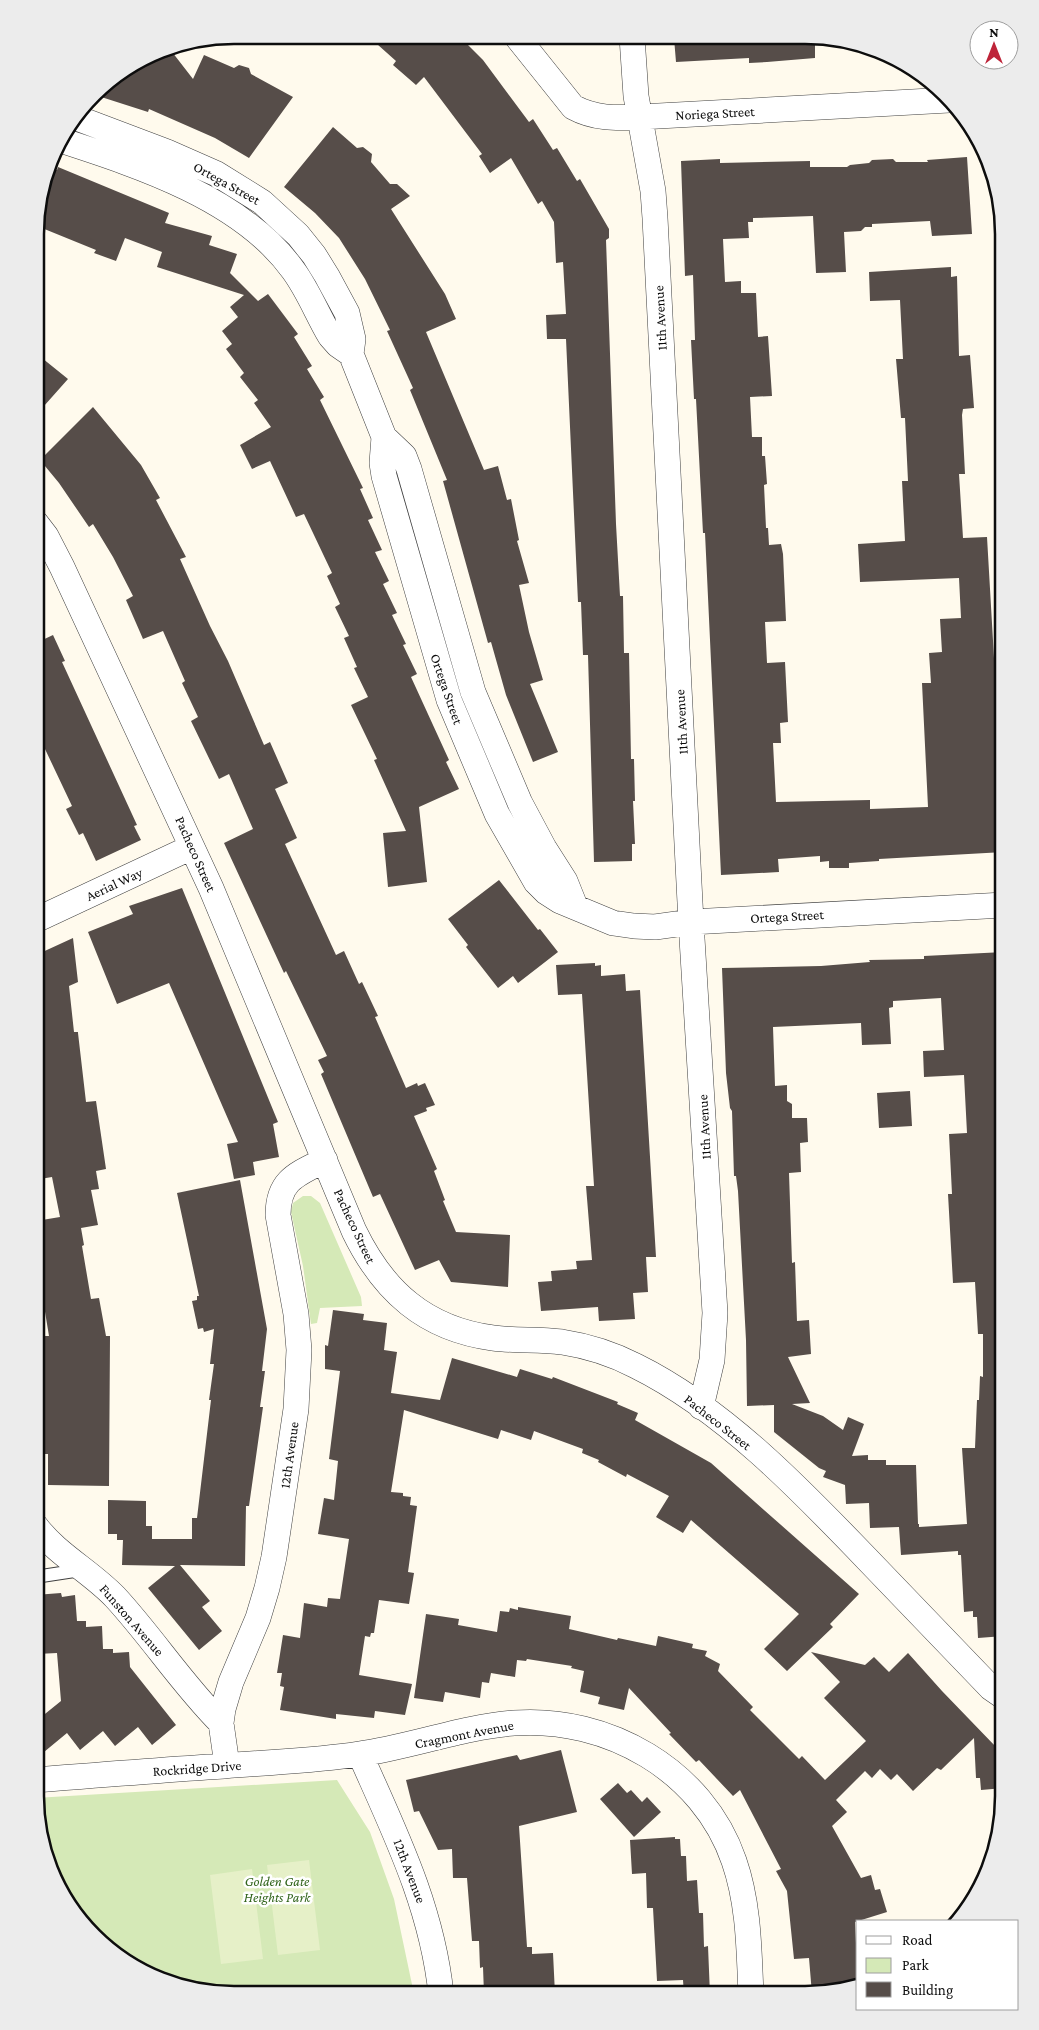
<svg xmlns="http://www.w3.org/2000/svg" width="1039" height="2030" font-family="'Crimson Pro',serif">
  <rect width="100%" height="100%" fill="#fffaed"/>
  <path fill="#d5e9b7" d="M 303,1196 L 311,1196 L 320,1203 L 361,1297 L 362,1306 L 320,1308 L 317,1323 L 311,1324 L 303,1266 L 291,1212 L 293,1203 Z
    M 337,1780 L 370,1832 L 394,1899 L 414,1994 L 208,1993 L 146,1975 L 103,1946 L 68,1906 L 45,1860 L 35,1798 Z"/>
  <path fill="#e6f0c8" d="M 309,1860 L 320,1950 L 278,1955 L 267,1865 Z
    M 252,1869 L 263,1959 L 221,1964 L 210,1875 Z"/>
  <path fill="#564d49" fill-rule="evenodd" d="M 368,36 L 459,36 L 483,60 L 529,122 L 533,119 L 553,150 L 557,148 L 577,181 L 580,179 L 609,229 L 609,238 L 606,240 L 616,524 L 620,596 L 623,596 L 624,653 L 629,653 L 631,759 L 634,759 L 635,801 L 633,801 L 635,844 L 632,844 L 632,861 L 594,862 L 588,655 L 583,655 L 581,602 L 578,602 L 566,339 L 547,339 L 546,315 L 566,314 L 563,262 L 556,263 L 554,222 L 542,201 L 538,204 L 511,158 L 490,173 L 479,156 L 482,154 L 424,77 L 416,85 L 393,65 L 396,61 Z
    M 674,38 L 815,39 L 815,58 L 767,62 L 749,63 L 749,58 L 676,62 Z
    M 169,48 L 193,79 L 204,55 L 234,68 L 239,65 L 249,68 L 251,74 L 293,97 L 249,158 L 215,138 L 149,109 L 148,112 L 95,95 L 103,85 L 158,50 Z
    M 333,127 L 357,148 L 363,147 L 372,154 L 371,162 L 390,184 L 397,184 L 410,196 L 391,209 L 445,294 L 456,319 L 426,332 L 484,470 L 498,466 L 507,500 L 511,499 L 519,540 L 517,541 L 529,583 L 519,585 L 529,632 L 543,680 L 530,684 L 558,752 L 533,762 L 506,695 L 491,642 L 488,643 L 443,481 L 447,480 L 410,390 L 413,388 L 387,331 L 390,330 L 365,279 L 339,238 L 315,213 L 284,187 Z
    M 967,157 L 972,234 L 932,236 L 930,221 L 872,224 L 872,227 L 865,227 L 861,231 L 844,232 L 846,272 L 816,273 L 813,216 L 753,218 L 753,222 L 748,222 L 749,238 L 723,239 L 725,282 L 741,281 L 741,293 L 756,293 L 758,337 L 768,336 L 772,396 L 750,397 L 752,437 L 762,437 L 762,456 L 765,456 L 767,484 L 764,485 L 766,528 L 768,528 L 769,545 L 781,544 L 783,554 L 786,621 L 765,622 L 767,663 L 785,662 L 788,722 L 780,723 L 781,743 L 773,743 L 776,802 L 870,800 L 870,809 L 928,807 L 922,683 L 931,683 L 929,653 L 942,652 L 940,619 L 961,618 L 959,578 L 860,582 L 858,544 L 905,541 L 902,481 L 908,481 L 905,418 L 901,418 L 896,359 L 903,359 L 900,300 L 870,301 L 869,272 L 951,267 L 951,277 L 957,276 L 959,356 L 970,355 L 974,408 L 963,409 L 962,415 L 965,474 L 959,474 L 963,538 L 987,537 L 1000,762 L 994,763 L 996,803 L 1004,803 L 1004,852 L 879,859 L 879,861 L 849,863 L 849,868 L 829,868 L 829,861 L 820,862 L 820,856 L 778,859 L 779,872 L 721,875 L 705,533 L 703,533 L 696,399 L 694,399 L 691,340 L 695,340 L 693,275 L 685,276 L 681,161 L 720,159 L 720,163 L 810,161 L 810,167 L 847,167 L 850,165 L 869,163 L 872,160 L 893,159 L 896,162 L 928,162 L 927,160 Z
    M 58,167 L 169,213 L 165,223 L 212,236 L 209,245 L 237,254 L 230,273 L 258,301 L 268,294 L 298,334 L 294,337 L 312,366 L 307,369 L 324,397 L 320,400 L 363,488 L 360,489 L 373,518 L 368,520 L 382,550 L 375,552 L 389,581 L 383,584 L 397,613 L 392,615 L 406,644 L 403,645 L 417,674 L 411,677 L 449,760 L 446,762 L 459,789 L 419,807 L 427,882 L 388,887 L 383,833 L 406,831 L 374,760 L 377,759 L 351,705 L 368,697 L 354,668 L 357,667 L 344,638 L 349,636 L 335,607 L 340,604 L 327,576 L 332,573 L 304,514 L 296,517 L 270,461 L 252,469 L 240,445 L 271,427 L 254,403 L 258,400 L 240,377 L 244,373 L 226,349 L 232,344 L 222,331 L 238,317 L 230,307 L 244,295 L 157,267 L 162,252 L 125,238 L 116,261 L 94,253 L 96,250 L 37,226 L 37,208 L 49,168 L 57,170 Z
    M 37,354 L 68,379 L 36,415 L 36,387 Z
    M 93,407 L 141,465 L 160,498 L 156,500 L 186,557 L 180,559 L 210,626 L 228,661 L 264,745 L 270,742 L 288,783 L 275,789 L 297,838 L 285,844 L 336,955 L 344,951 L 359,984 L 362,982 L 378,1016 L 375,1017 L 406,1088 L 417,1083 L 418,1086 L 425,1083 L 435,1105 L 426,1108 L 427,1111 L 414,1116 L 437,1169 L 434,1171 L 445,1200 L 443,1201 L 456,1232 L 510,1235 L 508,1287 L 451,1282 L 439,1260 L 415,1270 L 380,1194 L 373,1197 L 321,1074 L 324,1072 L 318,1060 L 327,1056 L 286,971 L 284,973 L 224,843 L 253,829 L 229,774 L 219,779 L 191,721 L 198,717 L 182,683 L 185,681 L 163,631 L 143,639 L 126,600 L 133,596 L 113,557 L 93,524 L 89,527 L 59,483 L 40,460 Z
    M 53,635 L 65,661 L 62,662 L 137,825 L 134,826 L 141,840 L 96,861 L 83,833 L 79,835 L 66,809 L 72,806 L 36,730 L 36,643 Z
    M 499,880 L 538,930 L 540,929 L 558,952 L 518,983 L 513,976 L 498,988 L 466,947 L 468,945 L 448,919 Z
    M 182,888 L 278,1122 L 273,1124 L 279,1157 L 253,1162 L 255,1175 L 234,1179 L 227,1144 L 238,1142 L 169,983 L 117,1004 L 88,932 L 133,914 L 129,906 Z
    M 73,938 L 78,982 L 69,986 L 74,1032 L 78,1032 L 78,1033 L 86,1102 L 96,1101 L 106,1169 L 96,1171 L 99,1189 L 91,1190 L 98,1225 L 81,1228 L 84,1245 L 82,1246 L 91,1299 L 99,1298 L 106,1336 L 110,1336 L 109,1486 L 48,1485 L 48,1454 L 39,1454 L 39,1447 L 36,1446 L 36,1398 L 39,1398 L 41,1336 L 49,1336 L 36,1257 L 38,1257 L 36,1246 L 36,1221 L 60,1217 L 52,1177 L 40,1179 L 36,1156 L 36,955 Z
    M 1004,952 L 1004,984 L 997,984 L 1000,1028 L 1002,1028 L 1004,1043 L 1004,1636 L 978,1638 L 977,1617 L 973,1617 L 973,1611 L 964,1612 L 961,1555 L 958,1555 L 958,1551 L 901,1555 L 899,1527 L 870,1528 L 869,1503 L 846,1504 L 845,1485 L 823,1477 L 826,1471 L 819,1468 L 774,1432 L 774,1405 L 747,1406 L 746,1340 L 738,1191 L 736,1176 L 734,1176 L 732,1111 L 730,1108 L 726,1073 L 722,968 L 821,966 L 870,962 L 869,960 L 924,959 L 924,956 ZM 941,998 L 944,1050 L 923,1051 L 924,1077 L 964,1075 L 967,1133 L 949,1134 L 952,1194 L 948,1194 L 953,1283 L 975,1282 L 978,1334 L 983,1334 L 983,1377 L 980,1376 L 979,1400 L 977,1400 L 975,1448 L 962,1448 L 967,1524 L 919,1527 L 919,1524 L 918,1524 L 916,1465 L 886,1465 L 886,1460 L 868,1460 L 868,1455 L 852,1456 L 864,1424 L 848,1417 L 843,1430 L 823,1416 L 792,1404 L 810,1403 L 788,1357 L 811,1354 L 809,1320 L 797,1321 L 795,1262 L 792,1263 L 789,1173 L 801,1172 L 800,1143 L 808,1142 L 807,1118 L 792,1118 L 792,1104 L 787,1101 L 787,1085 L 775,1086 L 773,1027 L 861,1023 L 862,1045 L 891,1044 L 889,1008 L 893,1007 L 893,1001 Z
    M 595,963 L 595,966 L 601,965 L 601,976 L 625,974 L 626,991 L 640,990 L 656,1257 L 646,1257 L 648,1292 L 633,1293 L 635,1319 L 599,1321 L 598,1307 L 541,1311 L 538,1282 L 552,1281 L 551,1271 L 577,1269 L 576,1261 L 592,1260 L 586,1186 L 594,1186 L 582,994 L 558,995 L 556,965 Z
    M 910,1091 L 912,1126 L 879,1128 L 877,1093 Z
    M 240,1180 L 267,1329 L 262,1371 L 265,1371 L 260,1407 L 263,1407 L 249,1506 L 246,1506 L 245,1566 L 180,1565 L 210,1601 L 202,1607 L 222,1631 L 199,1650 L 148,1588 L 175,1566 L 122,1565 L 123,1540 L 117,1540 L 117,1534 L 108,1534 L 108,1500 L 146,1501 L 146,1526 L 152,1526 L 152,1539 L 192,1539 L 192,1518 L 197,1518 L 211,1400 L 209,1400 L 214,1364 L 210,1364 L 214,1329 L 204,1332 L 203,1328 L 198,1329 L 192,1301 L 197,1300 L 197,1296 L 199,1296 L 177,1193 Z
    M 333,1310 L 364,1314 L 363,1320 L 387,1323 L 384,1350 L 397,1352 L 391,1393 L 440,1400 L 452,1358 L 517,1377 L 520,1369 L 552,1379 L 553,1377 L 618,1402 L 617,1404 L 638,1413 L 635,1420 L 711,1463 L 859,1594 L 830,1624 L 833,1627 L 787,1671 L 764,1649 L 799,1614 L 691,1520 L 683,1533 L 656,1517 L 669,1496 L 627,1474 L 626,1477 L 598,1462 L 599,1460 L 582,1453 L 583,1449 L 534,1431 L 531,1440 L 501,1430 L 498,1439 L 404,1410 L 391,1492 L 403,1493 L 403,1496 L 411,1497 L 410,1505 L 417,1506 L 408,1572 L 414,1573 L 409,1604 L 379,1600 L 374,1633 L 371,1633 L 370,1637 L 365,1636 L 359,1675 L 412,1684 L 405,1715 L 375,1711 L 374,1718 L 336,1714 L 336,1719 L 280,1710 L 284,1687 L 280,1686 L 282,1673 L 277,1673 L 283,1635 L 300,1638 L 304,1603 L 327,1607 L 328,1598 L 340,1599 L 349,1539 L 318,1534 L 324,1498 L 334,1500 L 338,1461 L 329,1459 L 340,1371 L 325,1369 L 325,1345 L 328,1346 Z
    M 61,1593 L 62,1597 L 75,1595 L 77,1621 L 86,1621 L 86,1627 L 102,1626 L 103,1649 L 113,1649 L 113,1653 L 129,1652 L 130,1667 L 176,1725 L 152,1745 L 138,1727 L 115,1746 L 103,1731 L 80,1750 L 67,1733 L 44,1752 L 35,1741 L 35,1722 L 61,1701 L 57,1653 L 37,1654 L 35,1595 Z
    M 518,1607 L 571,1616 L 569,1629 L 617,1640 L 618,1638 L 656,1646 L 658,1636 L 693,1644 L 692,1648 L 707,1651 L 705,1656 L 720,1664 L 718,1671 L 753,1707 L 750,1710 L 799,1759 L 802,1756 L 825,1780 L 866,1741 L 824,1698 L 840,1682 L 811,1652 L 865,1665 L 874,1657 L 889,1672 L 908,1653 L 942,1691 L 997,1748 L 1004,1748 L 1004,1788 L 981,1790 L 980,1778 L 976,1778 L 974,1738 L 941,1770 L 937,1768 L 913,1791 L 897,1774 L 891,1780 L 880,1769 L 872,1778 L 865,1771 L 836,1800 L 847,1812 L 832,1826 L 861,1878 L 871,1875 L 875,1890 L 880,1889 L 887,1912 L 855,1922 L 858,1986 L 812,1994 L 809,1958 L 794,1959 L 787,1891 L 776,1871 L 781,1869 L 740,1790 L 733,1796 L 699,1760 L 696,1762 L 669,1734 L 671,1733 L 629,1688 L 624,1710 L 598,1704 L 600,1697 L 580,1692 L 584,1671 L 571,1668 L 572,1666 L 527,1659 L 526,1661 L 517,1660 L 515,1677 L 491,1673 L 489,1683 L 482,1682 L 480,1698 L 445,1692 L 443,1702 L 414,1698 L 426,1614 L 459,1619 L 458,1625 L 497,1632 L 500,1611 L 509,1612 L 510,1608 L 518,1610 Z
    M 561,1750 L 577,1812 L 519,1826 L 527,1947 L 532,1947 L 532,1954 L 553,1953 L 555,1994 L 484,1994 L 483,1967 L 480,1968 L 479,1941 L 472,1941 L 467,1878 L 453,1878 L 452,1849 L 438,1850 L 419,1811 L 414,1812 L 406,1780 L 517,1755 L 520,1760 Z
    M 618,1783 L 627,1793 L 631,1790 L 642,1802 L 647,1797 L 661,1812 L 634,1837 L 600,1799 Z
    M 675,1837 L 675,1839 L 680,1839 L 681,1856 L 686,1856 L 687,1881 L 697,1880 L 699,1913 L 703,1913 L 704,1947 L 708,1946 L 710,1995 L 684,1995 L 683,1980 L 657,1981 L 653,1908 L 647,1908 L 646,1873 L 632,1874 L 630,1840 Z"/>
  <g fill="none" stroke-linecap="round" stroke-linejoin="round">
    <g stroke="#404040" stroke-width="14">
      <path id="service" d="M 35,1577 L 81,1570"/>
    </g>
    <g stroke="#404040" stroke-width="26">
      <path id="minor" d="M 517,37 L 573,107 C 595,119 616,118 640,117 L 949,100
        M 632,37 L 636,96 L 653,191 L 655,218 L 691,922 L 715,1313 L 712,1360 L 701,1407
        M 77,118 L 167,152 L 217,174 L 262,202 L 298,235 L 314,255 L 327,276 L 347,313 L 353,339 L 351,354 L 384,437 L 382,463 L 384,476 L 449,700 L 497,814 L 536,882 L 546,892 L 560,901 L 613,923 L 634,926 L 655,927 L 691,922 L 1004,905
        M 60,140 C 140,166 242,199 293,270 C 308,290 317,314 330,336 L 338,345 L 351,354
        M 384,437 L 404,456 L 409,469 L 473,692 L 520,803 L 544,848 L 565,881 L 575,906
        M 36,523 L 46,536 L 62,567 L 211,888 L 354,1231 C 383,1291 425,1329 493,1338 C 516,1341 539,1339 562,1342 C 588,1346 613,1354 636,1366 C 723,1409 800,1489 867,1559 C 908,1602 950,1645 991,1688 L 1004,1697
        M 36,920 L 192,847
        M 35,1525 C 56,1554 90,1571 115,1597 C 152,1637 182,1684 221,1723
        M 360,1754 C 395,1833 432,1907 441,1994
        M 227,1765 L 221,1723 L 223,1709 L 231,1682 L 258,1618 L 267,1588 L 274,1557 L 296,1409 L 299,1350 L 296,1314 L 278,1215 C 278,1180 297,1174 325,1160
        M 35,1780 C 98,1775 161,1770 224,1766 C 269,1762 314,1761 359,1754 C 410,1747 462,1727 514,1723 C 607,1716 703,1770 734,1861 C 749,1904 749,1950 751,1995"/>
    </g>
    <use href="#service" stroke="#fff" stroke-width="12"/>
    <use href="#minor" stroke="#fff" stroke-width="25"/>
  </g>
  <g text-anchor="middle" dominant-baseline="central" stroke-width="5" stroke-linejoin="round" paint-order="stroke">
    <g font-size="14" fill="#0d0d0d" stroke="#fff">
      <text transform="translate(715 113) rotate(-3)">Noriega Street</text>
      <text transform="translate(227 183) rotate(29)">Ortega Street</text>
      <text transform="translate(660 318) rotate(-93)">11th Avenue</text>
      <text transform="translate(447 689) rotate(71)">Ortega Street</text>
      <text transform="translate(681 722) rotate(-93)">11th Avenue</text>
      <text transform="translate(196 854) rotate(66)">Pacheco Street</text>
      <text transform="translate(114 884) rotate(-25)">Aerial Way</text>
      <text transform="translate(787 916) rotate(-3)">Ortega Street</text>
      <text transform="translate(704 1127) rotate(-93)">11th Avenue</text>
      <text transform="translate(355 1226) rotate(65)">Pacheco Street</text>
      <text transform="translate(718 1422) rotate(38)">Pacheco Street</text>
      <text transform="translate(289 1455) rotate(-82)">12th Avenue</text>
      <text transform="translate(132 1620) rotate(49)">Funston Avenue</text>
      <text transform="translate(464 1734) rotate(-11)">Cragmont Avenue</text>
      <text transform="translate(197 1768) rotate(-4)">Rockridge Drive</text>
      <text transform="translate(410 1871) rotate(69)">12th Avenue</text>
    </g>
    <g font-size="14" font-style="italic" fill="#32651d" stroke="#fff">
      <text x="277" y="1881">Golden Gate<tspan x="277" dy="16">Heights Park</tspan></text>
    </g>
  </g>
  <path d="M0 0H1039V2030H0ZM234 44H805A190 190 0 0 1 995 234V1796A190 190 0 0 1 805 1986H234A190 190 0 0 1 44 1796V234A190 190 0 0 1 234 44Z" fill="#ececec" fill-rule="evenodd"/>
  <path fill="none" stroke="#0d0d0d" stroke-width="2.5" d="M234 44H805A190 190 0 0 1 995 234V1796A190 190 0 0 1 805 1986H234A190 190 0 0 1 44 1796V234A190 190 0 0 1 234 44Z"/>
  <rect x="856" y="1920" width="162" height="90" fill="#ffffff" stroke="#9e9e9e"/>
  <rect x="866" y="1936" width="25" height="8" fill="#ffffff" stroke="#9e9e9e"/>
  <text x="902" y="1945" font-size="15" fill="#0d0d0d">Road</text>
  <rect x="866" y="1958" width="25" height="15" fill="#d5e9b7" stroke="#9e9e9e"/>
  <text x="902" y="1970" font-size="15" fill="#0d0d0d">Park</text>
  <rect x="866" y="1982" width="25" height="15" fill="#564d49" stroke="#9e9e9e"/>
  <text x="902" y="1995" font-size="15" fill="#0d0d0d">Building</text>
  <g transform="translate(994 45)"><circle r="24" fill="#ffffff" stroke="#9e9e9e"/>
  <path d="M0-4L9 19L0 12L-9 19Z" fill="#be2439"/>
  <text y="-8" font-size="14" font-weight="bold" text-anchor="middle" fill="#0d0d0d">N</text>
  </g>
</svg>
